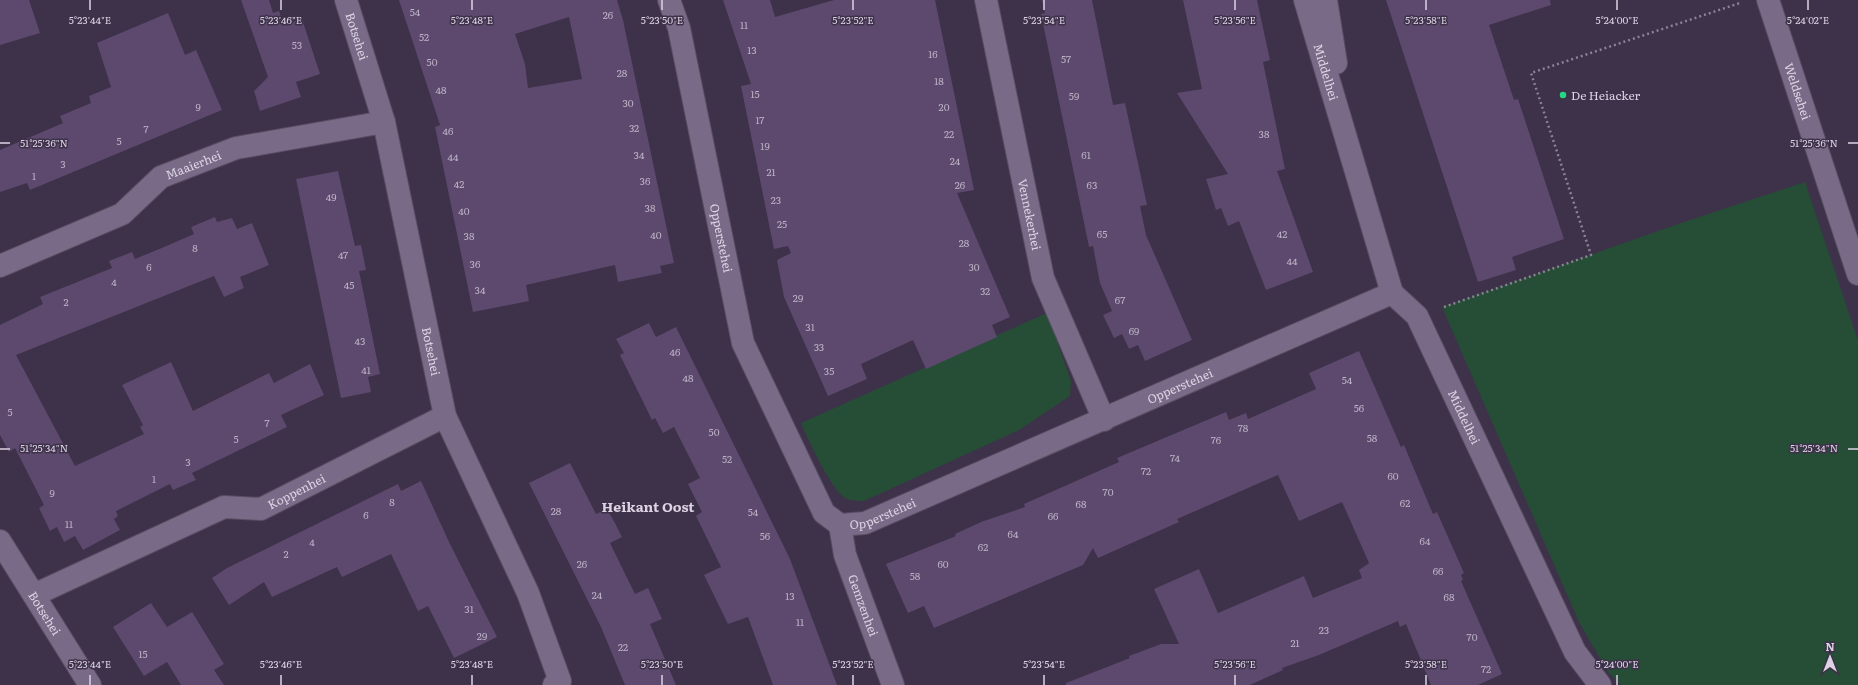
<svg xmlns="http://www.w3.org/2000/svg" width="1858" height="685" font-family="Literata,serif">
  <rect width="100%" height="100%" fill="#3e314a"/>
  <path fill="#264e37" d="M 1805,182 L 1858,341 L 1858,685 L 1621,685 L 1608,672 L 1579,622 L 1442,307 L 1681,223 Z
    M 1047,313 L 1071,381 L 1070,396 L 1019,430 L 864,501 C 859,501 850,501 845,498 C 830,488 809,441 801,423 Z"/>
  <path fill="#5c496d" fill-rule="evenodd" d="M 0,0 L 29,0 L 40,33 L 0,45 Z
    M 241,0 L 269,0 L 273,13 L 279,11 L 284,25 L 302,19 L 320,74 L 296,82 L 301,97 L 260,111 L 254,91 L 268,77 Z
    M 399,0 L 617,0 L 623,20 L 674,263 L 660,266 L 662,273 L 618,282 L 615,265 L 526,285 L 529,301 L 473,312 L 435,127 L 440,125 ZM 569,17 L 582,79 L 528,88 L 525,64 L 515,34 Z
    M 723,0 L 770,0 L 775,17 L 834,0 L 935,0 L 974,190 L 957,193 L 1010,317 L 992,325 L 997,337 L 926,369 L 913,340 L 861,364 L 867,379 L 828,396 L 784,297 L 777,260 L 791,253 L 788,246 L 774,249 L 741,86 L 751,84 Z
    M 1042,0 L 1092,0 L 1113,105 L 1125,103 L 1147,205 L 1140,206 L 1146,235 L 1192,340 L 1145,361 L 1138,345 L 1129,349 L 1122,334 L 1114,338 L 1103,315 L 1112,311 L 1100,283 L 1093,246 L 1089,247 L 1041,14 L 1045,13 Z
    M 1183,0 L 1257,0 L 1270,60 L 1263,62 L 1285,169 L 1277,171 L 1313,272 L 1266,290 L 1239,221 L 1228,226 L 1221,208 L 1216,210 L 1206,179 L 1228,174 L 1177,93 L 1202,89 Z
    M 1386,0 L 1550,0 L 1551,5 L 1489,25 L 1514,100 L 1518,99 L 1564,239 L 1512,257 L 1516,270 L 1478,282 Z
    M 168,13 L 185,55 L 196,50 L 222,110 L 30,190 L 27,183 L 0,192 L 0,150 L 63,123 L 60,116 L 91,103 L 89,96 L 111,87 L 97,43 Z
    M 338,171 L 355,246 L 361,245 L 366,270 L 359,271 L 380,374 L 368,377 L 371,392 L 341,398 L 296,179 Z
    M 215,217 L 217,222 L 232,218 L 237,229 L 252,223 L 269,265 L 240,277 L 244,288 L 224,297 L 214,276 L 16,355 L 75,466 L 144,434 L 140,427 L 143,425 L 122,385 L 171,362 L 193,411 L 269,373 L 274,383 L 310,364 L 324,395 L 281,415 L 287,427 L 192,473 L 196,480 L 173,490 L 170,484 L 116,511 L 118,516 L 114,519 L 120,530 L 83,550 L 75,536 L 64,542 L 57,527 L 50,531 L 39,508 L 44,505 L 15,448 L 9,452 L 0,435 L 0,325 L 43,304 L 40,297 L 112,268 L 109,261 L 132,252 L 135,259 L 164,247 L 194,234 L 191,227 Z
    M 649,323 L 656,337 L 676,327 L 790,559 L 837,685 L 773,685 L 748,617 L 728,624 L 704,575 L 721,567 L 696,516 L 702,512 L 688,484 L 700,478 L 674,427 L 663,433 L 655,418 L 652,420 L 620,355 L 624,353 L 616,339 Z
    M 1359,351 L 1401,447 L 1404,445 L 1433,514 L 1437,512 L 1464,573 L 1461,575 L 1463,580 L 1461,581 L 1502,674 L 1478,685 L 1431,685 L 1406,624 L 1400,627 L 1398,621 L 1319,655 L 1282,668 L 1283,670 L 1250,685 L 1066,685 L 1066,683 L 1130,658 L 1129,656 L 1161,644 L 1179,644 L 1154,589 L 1199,569 L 1218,613 L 1304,576 L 1313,598 L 1362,578 L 1359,570 L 1369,563 L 1342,502 L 1299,521 L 1278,475 L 1177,519 L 1179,522 L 1098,558 L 1093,548 L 1083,565 L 934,628 L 924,606 L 908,613 L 886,564 L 956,536 L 955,534 L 981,522 L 1025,507 L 1024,504 L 1119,462 L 1117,458 L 1226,412 L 1229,420 L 1246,413 L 1248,419 L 1316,389 L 1309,373 Z
    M 570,463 L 596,514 L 607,509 L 615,523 L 622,537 L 610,543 L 635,594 L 648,588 L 662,619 L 650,624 L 676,685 L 625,685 L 601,627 L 529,483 Z
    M 421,481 L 450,544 L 497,637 L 454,658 L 428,606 L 418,611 L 391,554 L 342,577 L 337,567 L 272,597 L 264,582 L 229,605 L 212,578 L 227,568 L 398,484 L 401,491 Z
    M 151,603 L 167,627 L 192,612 L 224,664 L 214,670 L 224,685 L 181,685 L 167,662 L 144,676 L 113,627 Z"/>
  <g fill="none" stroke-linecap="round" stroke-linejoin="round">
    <g stroke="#584d62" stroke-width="24">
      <g id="minor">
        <path id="s1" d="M 346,0 L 384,122 L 445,416 L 528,593 L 560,681 L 554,685"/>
        <path id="s2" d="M 669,0 L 679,28 L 743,343 L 824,513 L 840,525 L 865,523 L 1392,293"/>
        <path id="s3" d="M 986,0 L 1043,278 L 1104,420"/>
        <path id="s4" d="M 1305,0 L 1392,293 L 1417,316 L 1575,652 L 1600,685"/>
        <path d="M 1326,0 L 1336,63"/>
        <path id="s5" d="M 1768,0 L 1858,274"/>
        <path id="s6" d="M 0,266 L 122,214 L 161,177 L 236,148 L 384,122"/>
        <path id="s7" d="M 840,525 L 845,555 L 893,685"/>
        <path id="s8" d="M 0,541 L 90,685"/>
        <path id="s9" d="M 34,595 L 224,507 L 261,509 L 445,416"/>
      </g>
    </g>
    <path stroke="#8c8296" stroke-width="2.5" stroke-dasharray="2 3" stroke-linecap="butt" d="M 1444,307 L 1591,255 L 1531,73 L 1740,3"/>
    <use href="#minor" stroke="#796b87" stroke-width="22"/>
  </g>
  <path fill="none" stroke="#dcd4e4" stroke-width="1.5" d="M 90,0 L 90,10M 281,0 L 281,10M 472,0 L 472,10M 662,0 L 662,10M 853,0 L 853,10M 1044,0 L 1044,10M 1235,0 L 1235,10M 1426,0 L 1426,10M 1617,0 L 1617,10M 1808,0 L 1808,10M 0,143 L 10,143M 1848,143 L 1858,143M 0,449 L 10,449M 1848,449 L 1858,449M 90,675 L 90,685M 281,675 L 281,685M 472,675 L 472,685M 662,675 L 662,685M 853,675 L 853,685M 1044,675 L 1044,685M 1235,675 L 1235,685M 1426,675 L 1426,685M 1617,675 L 1617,685"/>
  <circle fill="#25d886" stroke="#3e314a" stroke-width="1.5" cx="1563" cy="95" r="4"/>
  <g text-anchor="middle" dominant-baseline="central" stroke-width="3" stroke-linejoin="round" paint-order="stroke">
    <g font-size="10" fill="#bcb1c6">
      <text x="415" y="11">54</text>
      <text x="608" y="14">26</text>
      <text x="744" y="24">11</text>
      <text x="424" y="36">52</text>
      <text x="297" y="44">53</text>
      <text x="752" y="49">13</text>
      <text x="933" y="53">16</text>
      <text x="1066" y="58">57</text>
      <text x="432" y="61">50</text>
      <text x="622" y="72">28</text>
      <text x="939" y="80">18</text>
      <text x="441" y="89">48</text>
      <text x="755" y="93">15</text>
      <text x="1074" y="95">59</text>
      <text x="628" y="102">30</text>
      <text x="198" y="106">9</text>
      <text x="944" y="106">20</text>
      <text x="760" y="119">17</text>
      <text x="634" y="127">32</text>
      <text x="146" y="128">7</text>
      <text x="448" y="130">46</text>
      <text x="949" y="133">22</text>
      <text x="1264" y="133">38</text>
      <text x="119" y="140">5</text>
      <text x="765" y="145">19</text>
      <text x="639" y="154">34</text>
      <text x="1086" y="154">61</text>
      <text x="453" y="156">44</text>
      <text x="955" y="160">24</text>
      <text x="63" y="163">3</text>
      <text x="771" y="171">21</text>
      <text x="34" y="175">1</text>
      <text x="645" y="180">36</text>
      <text x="459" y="183">42</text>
      <text x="960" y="184">26</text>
      <text x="1092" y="184">63</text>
      <text x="331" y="196">49</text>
      <text x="776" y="199">23</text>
      <text x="650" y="207">38</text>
      <text x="464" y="210">40</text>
      <text x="782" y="223">25</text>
      <text x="1102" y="233">65</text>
      <text x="1282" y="233">42</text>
      <text x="656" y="234">40</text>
      <text x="469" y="235">38</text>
      <text x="964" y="242">28</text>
      <text x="195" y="247">8</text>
      <text x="343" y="254">47</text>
      <text x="1292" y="260">44</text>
      <text x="475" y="263">36</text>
      <text x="149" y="266">6</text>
      <text x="974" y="266">30</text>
      <text x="114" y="281">4</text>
      <text x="349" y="284">45</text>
      <text x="480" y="289">34</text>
      <text x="985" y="290">32</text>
      <text x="798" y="297">29</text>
      <text x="1120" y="299">67</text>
      <text x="66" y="301">2</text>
      <text x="810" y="326">31</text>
      <text x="1134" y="330">69</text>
      <text x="360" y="340">43</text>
      <text x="819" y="346">33</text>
      <text x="675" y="351">46</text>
      <text x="366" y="369">41</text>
      <text x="829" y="370">35</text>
      <text x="688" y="377">48</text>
      <text x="1347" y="379">54</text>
      <text x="1359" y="407">56</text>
      <text x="10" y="411">5</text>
      <text x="267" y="422">7</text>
      <text x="1243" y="427">78</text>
      <text x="714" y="431">50</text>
      <text x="1372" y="437">58</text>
      <text x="236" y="438">5</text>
      <text x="1216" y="439">76</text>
      <text x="1175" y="457">74</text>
      <text x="727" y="458">52</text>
      <text x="188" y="461">3</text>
      <text x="1146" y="470">72</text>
      <text x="1393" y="475">60</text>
      <text x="154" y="478">1</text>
      <text x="1108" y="491">70</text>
      <text x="52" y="492">9</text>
      <text x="392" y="501">8</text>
      <text x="1405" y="502">62</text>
      <text x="1081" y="503">68</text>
      <text x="556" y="510">28</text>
      <text x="753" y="511">54</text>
      <text x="366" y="514">6</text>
      <text x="1053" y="515">66</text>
      <text x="69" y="523">11</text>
      <text x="1013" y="533">64</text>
      <text x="765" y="535">56</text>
      <text x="1425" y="540">64</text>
      <text x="312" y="541">4</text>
      <text x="983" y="546">62</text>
      <text x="286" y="553">2</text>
      <text x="582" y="563">26</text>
      <text x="943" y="563">60</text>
      <text x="1438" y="570">66</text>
      <text x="915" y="575">58</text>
      <text x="597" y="594">24</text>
      <text x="790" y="595">13</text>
      <text x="1449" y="596">68</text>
      <text x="469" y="608">31</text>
      <text x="800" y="621">11</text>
      <text x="1324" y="629">23</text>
      <text x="482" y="635">29</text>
      <text x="1472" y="636">70</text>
      <text x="1295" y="642">21</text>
      <text x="623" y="646">22</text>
      <text x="143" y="653">15</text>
      <text x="1486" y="668">72</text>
    </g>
    <g font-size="12" fill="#dcd4e4" stroke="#3e314a">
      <text stroke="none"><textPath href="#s1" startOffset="38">Botsehei</textPath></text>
      <text stroke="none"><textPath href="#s4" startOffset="75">Middelhei</textPath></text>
      <text stroke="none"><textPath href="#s5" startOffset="96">Weldsehei</textPath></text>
      <text stroke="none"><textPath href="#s6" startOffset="221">Maaierhei</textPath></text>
      <text stroke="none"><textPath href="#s3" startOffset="219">Vennekerhei</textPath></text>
      <text stroke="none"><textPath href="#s2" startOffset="244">Opperstehei</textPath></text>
      <text stroke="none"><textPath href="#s1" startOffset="362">Botsehei</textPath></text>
      <text stroke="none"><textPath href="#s2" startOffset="928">Opperstehei</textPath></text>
      <text stroke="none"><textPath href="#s4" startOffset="451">Middelhei</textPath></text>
      <text stroke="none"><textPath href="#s9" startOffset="286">Koppenhei</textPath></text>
      <text stroke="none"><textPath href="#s2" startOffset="604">Opperstehei</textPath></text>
      <text stroke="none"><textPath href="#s7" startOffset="84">Gemzenhei</textPath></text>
      <text stroke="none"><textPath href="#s8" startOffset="85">Botsehei</textPath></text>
    </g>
    <g font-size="12" fill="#dcd4e4" stroke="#3e314a" text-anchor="start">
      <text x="1571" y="95">De Heiacker</text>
    </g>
    <g font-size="14" font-weight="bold" fill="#dcd4e4" stroke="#3e314a">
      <text x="648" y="506">Heikant Oost</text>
    </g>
  </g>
  <g font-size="10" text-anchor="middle" fill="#dcd4e4" stroke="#3e314a" stroke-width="3" stroke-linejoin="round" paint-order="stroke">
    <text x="90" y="24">5°23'44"E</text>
    <text x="281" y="24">5°23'46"E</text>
    <text x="472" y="24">5°23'48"E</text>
    <text x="662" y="24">5°23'50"E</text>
    <text x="853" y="24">5°23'52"E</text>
    <text x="1044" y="24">5°23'54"E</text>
    <text x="1235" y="24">5°23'56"E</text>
    <text x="1426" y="24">5°23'58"E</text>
    <text x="1617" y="24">5°24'00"E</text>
    <text x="1808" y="24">5°24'02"E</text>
    <text x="44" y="147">51°25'36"N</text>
    <text x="1814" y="147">51°25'36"N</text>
    <text x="44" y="452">51°25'34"N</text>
    <text x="1814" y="452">51°25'34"N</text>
    <text x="90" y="668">5°23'44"E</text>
    <text x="281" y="668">5°23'46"E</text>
    <text x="472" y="668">5°23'48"E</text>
    <text x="662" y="668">5°23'50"E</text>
    <text x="853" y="668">5°23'52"E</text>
    <text x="1044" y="668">5°23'54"E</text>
    <text x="1235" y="668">5°23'56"E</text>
    <text x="1426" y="668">5°23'58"E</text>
    <text x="1617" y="668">5°24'00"E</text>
  </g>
  <g transform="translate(1830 657)" stroke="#3e314a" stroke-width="3" paint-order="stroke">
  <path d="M0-3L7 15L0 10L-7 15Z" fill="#dcd4e4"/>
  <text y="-6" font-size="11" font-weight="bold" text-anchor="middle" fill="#dcd4e4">N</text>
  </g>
</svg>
